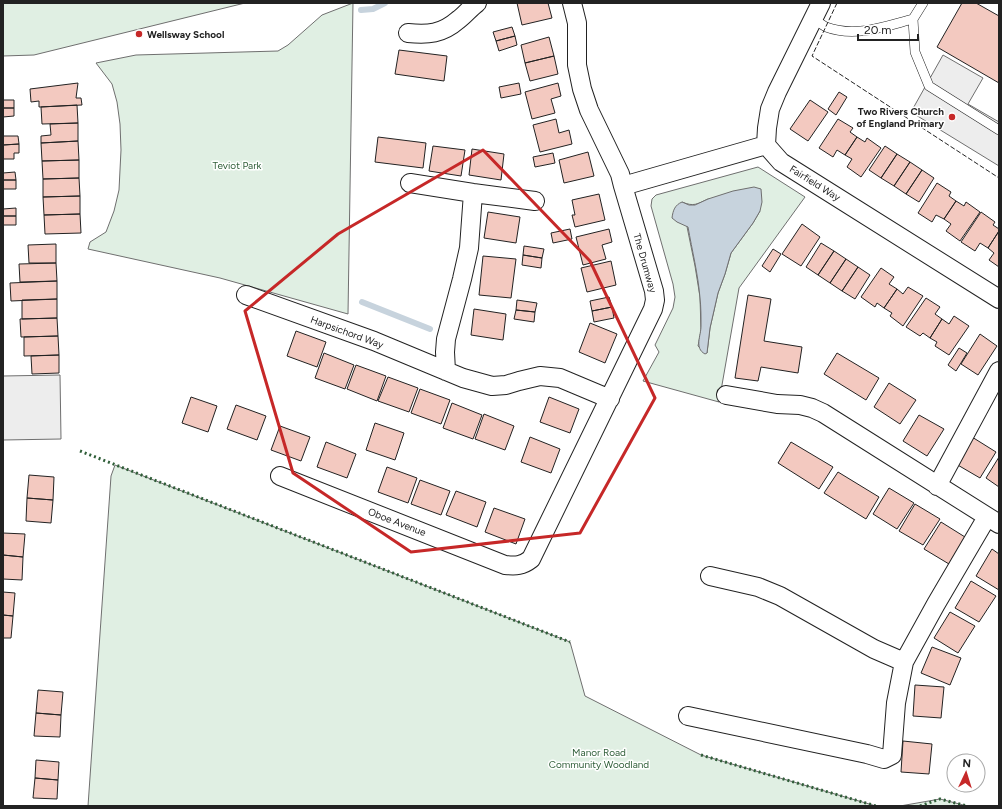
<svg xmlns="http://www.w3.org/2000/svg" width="1002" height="809" font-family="Figtree,sans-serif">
  <rect width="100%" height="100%" fill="#fff"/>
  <path fill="#e0efe3" stroke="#6f6f6f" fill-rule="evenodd" d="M 3,3 L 245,3 L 34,55 L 3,56 Z
    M 353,3 L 348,314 L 220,278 L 88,249 L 90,242 L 106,232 L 114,211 L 119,190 L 121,150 L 120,124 L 117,102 L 112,84 L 96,63 L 136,55 L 278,51 L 288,45 L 322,15 Z
    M 758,167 L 805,197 L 739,288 L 719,402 L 643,381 L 659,352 L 655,345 L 673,308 L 675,297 L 673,284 L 651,206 L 652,199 L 656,195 ZM 708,199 L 760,211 L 753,223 L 731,253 L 725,274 L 718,293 L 710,328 L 707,353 L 698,346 L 701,331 L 700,297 L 695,266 L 682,202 C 694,207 697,204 708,199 Z
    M 115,465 L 570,642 L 585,696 L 701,755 L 876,806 L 88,806 L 111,476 Z
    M 940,799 L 967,806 L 900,806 Z"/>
  <path fill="#ededed" stroke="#6f6f6f" d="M 943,55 L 983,78 L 968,104 L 999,122 L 999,166 L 911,112 Z
    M 60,375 L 61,439 L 3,440 L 3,376 Z"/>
  <path fill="#c7d3dd" stroke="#6f6f6f" d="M 754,187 L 761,189 L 762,202 L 760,211 L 753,223 L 731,253 L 725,274 L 718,293 L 710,328 L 707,353 L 705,354 C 694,348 701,336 701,326 C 701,317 701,307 700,298 C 698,274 692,250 688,227 L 677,222 L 672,218 C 673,210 675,205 682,202 L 689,205 L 695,205 L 708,199 L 733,191 Z"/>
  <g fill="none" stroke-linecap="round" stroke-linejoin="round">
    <path stroke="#c7d3dd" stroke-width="6" d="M 361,10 L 373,9 L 385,3
      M 362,302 L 430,329"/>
  </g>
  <path fill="#f3c9c0" stroke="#222" d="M 517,3 L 548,3 L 552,18 L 522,25 Z
    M 962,3 L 976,3 L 999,16 L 999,83 L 937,47 Z
    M 512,27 L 515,36 L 496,41 L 493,32 Z
    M 515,36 L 517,45 L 499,51 L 496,41 Z
    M 549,37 L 554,56 L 525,63 L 521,45 Z
    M 399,50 L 447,56 L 444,81 L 395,74 Z
    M 554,56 L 558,74 L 530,81 L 525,63 Z
    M 78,83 L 76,98 L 81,98 L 82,105 L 39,107 L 39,101 L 31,102 L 30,89 Z
    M 519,83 L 521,94 L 501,98 L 499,87 Z
    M 558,83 L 561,96 L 551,99 L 555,113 L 532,119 L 525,92 Z
    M 839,92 L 847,97 L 836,115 L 828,109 Z
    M 3,100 L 14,100 L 14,108 L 3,108 Z
    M 810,100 L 828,112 L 808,141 L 790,129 Z
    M 77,105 L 78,123 L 42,124 L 41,107 Z
    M 3,108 L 14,108 L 14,116 L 3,117 Z
    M 556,119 L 559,133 L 569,130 L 572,144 L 540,152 L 533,125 Z
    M 838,119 L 853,128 L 850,132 L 857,137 L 845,155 L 837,150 L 833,157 L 819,148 Z
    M 78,123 L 78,141 L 41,143 L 41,136 L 51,135 L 50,124 Z
    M 3,136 L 18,136 L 19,144 L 3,145 Z
    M 378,137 L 426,143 L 423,168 L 375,162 Z
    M 857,137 L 865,142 L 867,138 L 881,148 L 861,177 L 847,167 L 852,159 L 845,155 Z
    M 78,141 L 79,160 L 42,161 L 41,143 Z
    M 19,144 L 19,153 L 14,153 L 14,159 L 3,159 L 3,145 Z
    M 433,146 L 465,150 L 461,176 L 429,171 Z
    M 885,146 L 897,154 L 881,178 L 869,170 Z
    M 472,149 L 504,154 L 501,180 L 469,175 Z
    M 588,152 L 594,176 L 564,183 L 559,160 Z
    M 553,153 L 555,163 L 535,167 L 533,157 Z
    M 897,154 L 910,162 L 894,186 L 881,178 Z
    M 79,160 L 79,178 L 43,179 L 42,161 Z
    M 910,162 L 922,170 L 906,194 L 894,186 Z
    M 922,170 L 934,178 L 919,202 L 906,194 Z
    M 15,172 L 16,180 L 3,180 L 3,173 Z
    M 79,178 L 80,196 L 43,197 L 43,179 Z
    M 3,180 L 16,180 L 16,189 L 3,189 Z
    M 937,183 L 951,192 L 949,196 L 956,201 L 944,219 L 936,215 L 932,222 L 918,213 Z
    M 599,194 L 605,220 L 575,227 L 572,215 L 575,215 L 572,200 Z
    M 80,196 L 80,214 L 44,215 L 43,197 Z
    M 956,201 L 964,206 L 966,202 L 980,212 L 960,241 L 946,231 L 951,224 L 944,219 Z
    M 16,208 L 16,216 L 3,216 L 3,209 Z
    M 488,212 L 520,217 L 516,243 L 484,238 Z
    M 981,212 L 995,222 L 993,225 L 999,229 L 999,231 L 988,248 L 980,243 L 975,251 L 961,242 Z
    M 80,214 L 81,233 L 45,234 L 44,215 Z
    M 3,216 L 16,216 L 16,225 L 3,225 Z
    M 802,224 L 820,237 L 801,266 L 782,254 Z
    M 570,229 L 572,239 L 553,243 L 551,233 Z
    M 609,229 L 612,242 L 602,245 L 606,259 L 583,265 L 576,237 Z
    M 999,231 L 999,267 L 989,260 L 994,253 L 988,248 Z
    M 821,243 L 834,251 L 818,275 L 806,267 Z
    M 56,244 L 56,263 L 29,263 L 28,245 Z
    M 524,246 L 544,249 L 542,258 L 523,255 Z
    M 773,249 L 781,254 L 770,272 L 762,266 Z
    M 834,251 L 846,259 L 830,283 L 818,275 Z
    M 523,255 L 542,258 L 541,268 L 522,265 Z
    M 483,256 L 516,259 L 511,298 L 479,295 Z
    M 846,259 L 858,267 L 842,291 L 830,283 Z
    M 611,261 L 616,285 L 587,292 L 581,268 Z
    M 56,263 L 57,281 L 20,282 L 19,264 Z
    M 858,267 L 870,275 L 855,299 L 842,291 Z
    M 881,268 L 894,277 L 889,284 L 897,289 L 884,308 L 877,303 L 875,307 L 861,297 Z
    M 57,281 L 57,299 L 11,301 L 10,283 Z
    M 908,287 L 923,296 L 903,326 L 890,316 L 892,313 L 884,308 L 897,289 L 903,294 Z
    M 748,295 L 771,299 L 764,341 L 802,347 L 798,373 L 761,367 L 758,381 L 735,378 Z
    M 609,297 L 612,307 L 592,311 L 590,301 Z
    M 926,298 L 940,307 L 935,314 L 942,319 L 930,338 L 923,333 L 920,336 L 906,327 Z
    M 57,299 L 57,318 L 22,319 L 22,300 Z
    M 517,300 L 537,303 L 535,312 L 516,310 Z
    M 612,307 L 614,318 L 594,322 L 592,311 Z
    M 474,309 L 506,314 L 503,340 L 471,335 Z
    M 516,310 L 535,312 L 534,322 L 514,319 Z
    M 954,316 L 969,326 L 949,355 L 935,346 L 937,342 L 930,338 L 942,319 L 949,324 Z
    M 57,318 L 58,336 L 21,337 L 20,319 Z
    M 590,323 L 617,334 L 605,363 L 579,352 Z
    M 296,331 L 326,342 L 317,367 L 287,356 Z
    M 980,334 L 997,346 L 978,375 L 961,364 Z
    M 58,336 L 59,355 L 24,356 L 24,337 Z
    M 959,348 L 967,353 L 956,371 L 948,365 Z
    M 324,353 L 354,365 L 345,389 L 315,378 Z
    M 837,353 L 879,378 L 866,400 L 824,374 Z
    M 59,355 L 59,373 L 32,374 L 31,356 Z
    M 356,365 L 386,376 L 377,401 L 347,389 Z
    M 388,377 L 418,388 L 409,412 L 378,401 Z
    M 889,383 L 916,400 L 900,424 L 874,407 Z
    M 420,389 L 450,400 L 441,424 L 411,413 Z
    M 191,397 L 217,406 L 208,432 L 182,423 Z
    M 549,397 L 579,409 L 570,433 L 540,422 Z
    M 452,403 L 482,415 L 473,439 L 443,428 Z
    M 236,405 L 266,416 L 257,440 L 227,429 Z
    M 484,414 L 514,426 L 505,450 L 475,439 Z
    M 919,415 L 944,429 L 927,456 L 903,441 Z
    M 375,423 L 404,433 L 395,460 L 366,450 Z
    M 280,426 L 310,437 L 301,461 L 271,450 Z
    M 530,437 L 560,449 L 551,473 L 521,462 Z
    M 972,437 L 996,452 L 980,478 L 956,464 Z
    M 326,442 L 356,454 L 347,478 L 317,467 Z
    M 791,442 L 833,467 L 819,489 L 778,463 Z
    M 999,457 L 999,487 L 986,478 Z
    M 387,467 L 417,478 L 408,503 L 378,492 Z
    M 838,472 L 879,497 L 866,519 L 824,493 Z
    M 29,475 L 54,477 L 53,500 L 27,498 Z
    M 420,480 L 450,491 L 441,515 L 411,504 Z
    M 889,488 L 914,503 L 897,529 L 873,514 Z
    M 456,491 L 486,502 L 477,527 L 446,515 Z
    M 27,498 L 53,500 L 51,523 L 26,521 Z
    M 915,504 L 940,519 L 923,545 L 899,531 Z
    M 494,508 L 525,519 L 516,544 L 485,532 Z
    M 941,522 L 965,537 L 949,564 L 924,549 Z
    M 3,533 L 25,534 L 23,557 L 3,555 Z
    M 992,549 L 999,554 L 999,590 L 976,576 Z
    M 3,555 L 23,557 L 22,580 L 3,579 Z
    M 971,581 L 996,596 L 979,622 L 955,608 Z
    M 3,592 L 15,593 L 13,616 L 3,615 Z
    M 950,612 L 975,626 L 958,653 L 934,638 Z
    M 3,615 L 13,616 L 11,638 L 3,638 Z
    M 932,647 L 961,658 L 950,685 L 921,673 Z
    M 915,685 L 944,687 L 941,718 L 913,716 Z
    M 38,690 L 63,692 L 61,715 L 36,713 Z
    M 36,713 L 61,715 L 60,737 L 34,736 Z
    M 903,741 L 932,744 L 929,774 L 901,772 Z
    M 36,760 L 59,762 L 58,780 L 35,778 Z
    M 35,778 L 58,780 L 57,799 L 33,798 Z"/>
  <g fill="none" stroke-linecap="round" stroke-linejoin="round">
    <g stroke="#222" stroke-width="10">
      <path id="service" d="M 813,18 C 817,21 822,25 826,27 C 855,38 886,26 913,19 L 923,3
        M 913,19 L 915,52 L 929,86 L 999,130"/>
    </g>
    <g stroke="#222" stroke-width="20">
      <path id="minor" d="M 821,3 L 777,92 L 770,109 L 767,128 L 766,145 L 781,162 L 999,299
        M 408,33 C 428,35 442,34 458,20 C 465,15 470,8 477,3
        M 410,183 L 473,193 L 535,201
        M 623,186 L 766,145
        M 246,295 L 374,341 L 463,378 L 492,386 L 506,385 L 519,381 L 540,376 L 560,378 L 610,399
        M 446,371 L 445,352 L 446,339 L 462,279 L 469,248 L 473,193
        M 726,395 L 777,404 L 800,405 L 812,408 L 823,413 L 999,524
        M 280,476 L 505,565 C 516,566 522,566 531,559 L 653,309 L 655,300 L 654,291 L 623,186 L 620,174 L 589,110 L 582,89 L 577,65 L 577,23 L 572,3
        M 937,486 L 999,371
        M 710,576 L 758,587 L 780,596 L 874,649 L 904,662
        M 688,716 L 867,754 L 884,759 L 892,755 L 896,703 L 904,662 L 936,604 L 987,517"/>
    </g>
    <use href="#service" stroke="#fff" stroke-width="9"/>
    <use href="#minor" stroke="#fff" stroke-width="18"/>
    <path stroke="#2f5e38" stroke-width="3" stroke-dasharray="2 3" stroke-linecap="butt" d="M 80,451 L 570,642
      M 701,755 L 876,806
      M 920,806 L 940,799 L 967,806"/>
    <path stroke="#222" stroke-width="1" stroke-dasharray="5 2" stroke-linecap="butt" d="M 837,3 L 812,56 L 999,178"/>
  </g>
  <path fill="none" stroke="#c62828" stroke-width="3" stroke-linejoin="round" d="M 483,150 L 590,261 L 655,398 L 580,533 L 411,552 L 293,473 L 245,311 L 338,234 Z"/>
  <g fill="#c62828" stroke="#fff" stroke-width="1.5">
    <circle cx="139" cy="34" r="4"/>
    <circle cx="952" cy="117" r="4"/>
  </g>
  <g text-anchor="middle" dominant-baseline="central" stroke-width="3" stroke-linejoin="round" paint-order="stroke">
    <g font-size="10" font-weight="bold" fill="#222" stroke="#fff" text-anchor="start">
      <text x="147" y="34">Wellsway School</text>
      <text x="944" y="111" text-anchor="end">Two Rivers Church<tspan x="944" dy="12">of England Primary</tspan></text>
    </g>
    <g font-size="10" fill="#2f5e38" stroke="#fff">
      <text x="237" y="165">Teviot Park</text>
      <text x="599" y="752">Manor Road<tspan x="599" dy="12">Community Woodland</tspan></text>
    </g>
    <g font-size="10" fill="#222" stroke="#fff">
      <text transform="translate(815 183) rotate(32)">Fairfield Way</text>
      <text transform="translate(645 263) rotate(74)">The Drumway</text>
      <text transform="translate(347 332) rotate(20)">Harpsichord Way</text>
      <text transform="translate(397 522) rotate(21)">Oboe Avenue</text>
    </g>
  </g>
  <rect width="1002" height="809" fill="none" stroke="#222222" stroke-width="8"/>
  <g transform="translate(966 773) rotate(4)"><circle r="19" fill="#ffffff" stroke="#a7a7a7"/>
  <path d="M0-3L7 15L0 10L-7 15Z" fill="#c62828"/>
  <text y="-6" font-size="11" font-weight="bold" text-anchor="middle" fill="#222222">N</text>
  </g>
  <path d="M858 34v6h60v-6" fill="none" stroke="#222222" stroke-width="2"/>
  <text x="864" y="34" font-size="12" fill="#222222" stroke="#ffffff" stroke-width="3" paint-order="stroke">20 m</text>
</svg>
